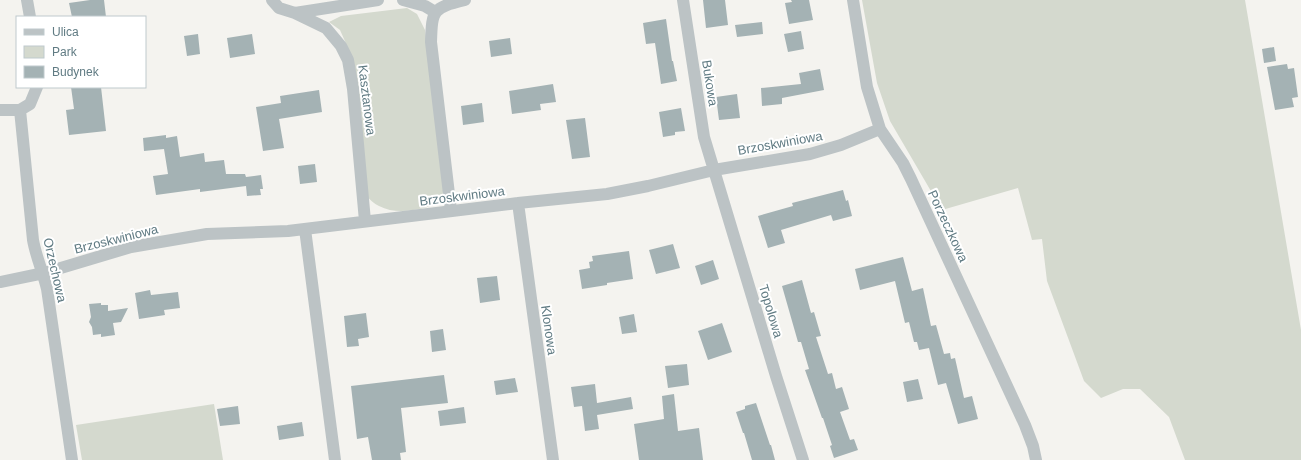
<svg xmlns="http://www.w3.org/2000/svg" width="1301" height="460" font-family="Arial,sans-serif">
  <rect width="100%" height="100%" fill="#f4f3ef"/>
  <path fill="#d4d9ce" d="M 862,0 L 1245,0 L 1301,330 L 1301,460 L 1185,460 L 1169,417 L 1140,389 L 1123,389 L 1101,398 L 1084,381 L 1047,281 L 1042,239 L 1032,240 L 1018,188 L 942,210 L 890,121 L 877,83 Z
    M 407,8 L 417,14 L 425,30 L 445,195 L 441,203 C 422,209 398,216 379,206 C 374,204 370,199 366,196 L 348,48 L 340,30 L 329,22 L 341,16 Z
    M 214,404 L 223,460 L 82,460 L 76,425 Z"/>
  <path fill="#a4b2b4" d="M 90,0 L 104,0 L 106,17 L 72,17 L 69,3 Z
    M 703,0 L 725,0 L 728,25 L 706,28 Z
    M 791,0 L 809,0 L 813,20 L 789,24 L 785,3 L 792,2 Z
    M 666,19 L 672,61 L 673,61 L 677,81 L 661,84 L 655,43 L 646,44 L 643,23 Z
    M 762,22 L 763,34 L 737,37 L 735,25 Z
    M 801,31 L 804,49 L 788,52 L 784,34 Z
    M 198,34 L 200,54 L 187,56 L 184,36 Z
    M 252,34 L 255,54 L 230,58 L 227,38 Z
    M 510,38 L 512,54 L 491,57 L 489,41 Z
    M 1274,47 L 1276,61 L 1264,63 L 1262,49 Z
    M 1287,64 L 1288,69 L 1294,68 L 1298,97 L 1292,98 L 1294,107 L 1275,110 L 1267,67 Z
    M 820,69 L 824,90 L 782,98 L 782,104 L 762,106 L 761,88 L 801,84 L 799,73 Z
    M 553,84 L 556,102 L 540,104 L 541,110 L 512,114 L 509,91 Z
    M 71,87 L 101,87 L 106,131 L 69,135 L 66,110 L 74,109 Z
    M 319,90 L 322,112 L 279,119 L 284,148 L 263,151 L 256,107 L 281,103 L 280,96 Z
    M 737,94 L 740,118 L 719,120 L 716,97 Z
    M 482,103 L 484,122 L 463,125 L 461,106 Z
    M 681,108 L 685,131 L 675,132 L 675,135 L 663,137 L 659,112 Z
    M 585,118 L 590,157 L 572,159 L 566,120 Z
    M 166,135 L 166,138 L 177,136 L 180,157 L 204,153 L 205,162 L 224,160 L 226,174 L 245,174 L 246,177 L 261,175 L 263,189 L 260,189 L 261,195 L 247,196 L 246,186 L 200,192 L 200,189 L 156,195 L 153,176 L 168,174 L 164,149 L 144,151 L 143,138 Z
    M 315,164 L 317,182 L 300,184 L 298,166 Z
    M 843,190 L 846,201 L 848,200 L 852,216 L 833,221 L 831,215 L 781,230 L 785,243 L 768,248 L 758,216 L 793,206 L 792,203 Z
    M 673,244 L 680,268 L 656,274 L 649,250 Z
    M 629,251 L 633,279 L 607,283 L 607,285 L 582,289 L 579,270 L 590,268 L 589,262 L 593,261 L 592,256 Z
    M 903,257 L 912,291 L 923,288 L 931,326 L 936,325 L 944,354 L 950,353 L 951,359 L 955,358 L 964,398 L 972,396 L 978,419 L 958,424 L 946,383 L 938,385 L 929,348 L 919,350 L 917,342 L 914,342 L 909,322 L 905,323 L 895,281 L 860,290 L 855,269 Z
    M 713,260 L 719,279 L 701,285 L 695,266 Z
    M 497,276 L 500,300 L 480,303 L 477,278 Z
    M 802,280 L 811,313 L 814,312 L 821,336 L 816,337 L 828,374 L 832,373 L 836,389 L 842,387 L 849,409 L 840,412 L 850,440 L 854,439 L 858,450 L 834,458 L 830,446 L 832,445 L 823,418 L 822,418 L 805,370 L 809,369 L 801,342 L 798,342 L 782,286 Z
    M 150,290 L 151,295 L 178,292 L 180,308 L 164,310 L 165,315 L 139,319 L 135,293 Z
    M 101,303 L 101,305 L 108,305 L 108,311 L 128,308 L 121,322 L 113,323 L 115,335 L 101,337 L 101,334 L 93,335 L 92,327 L 89,322 L 91,317 L 89,304 Z
    M 366,313 L 369,337 L 358,339 L 359,346 L 347,347 L 344,316 Z
    M 634,314 L 637,332 L 622,334 L 619,317 Z
    M 722,323 L 732,352 L 708,360 L 698,331 Z
    M 443,329 L 446,350 L 432,352 L 430,331 Z
    M 687,364 L 689,385 L 668,388 L 665,366 Z
    M 444,375 L 448,403 L 401,408 L 406,452 L 400,453 L 401,460 L 372,460 L 368,437 L 357,439 L 351,386 Z
    M 515,378 L 518,392 L 496,395 L 494,381 Z
    M 918,379 L 923,399 L 907,402 L 903,382 Z
    M 595,384 L 597,403 L 631,397 L 633,409 L 597,415 L 599,429 L 585,431 L 582,406 L 574,407 L 571,387 Z
    M 674,394 L 678,431 L 699,428 L 703,460 L 639,460 L 634,424 L 664,419 L 662,396 Z
    M 756,403 L 770,445 L 771,445 L 775,460 L 752,460 L 744,433 L 743,433 L 736,412 L 745,409 L 745,406 Z
    M 238,406 L 240,424 L 220,426 L 217,409 Z
    M 464,407 L 466,423 L 440,426 L 438,411 Z
    M 302,422 L 304,436 L 279,440 L 277,426 Z"/>
  <g fill="none" stroke-linecap="round" stroke-linejoin="round">
    <path stroke="#bcc3c5" stroke-width="12" d="M 27,0 L 30,17
      M 272,0 L 279,8 L 295,13 L 326,28 L 341,46 L 348,60 L 353,89 L 365,221
      M 403,0 L 425,6 L 435,12
      M 683,0 L 704,137 L 776,376 L 803,460
      M 853,0 L 867,87 L 880,129 L 903,163 L 911,179 L 1025,425 L 1033,446 L 1036,460
      M 295,13 L 378,0
      M 37,87 L 30,104 L 20,110 L 33,240 C 36,257 43,272 47,289 L 72,460
      M 0,110 L 20,110
      M 518,203 L 553,460
      M 451,211 L 431,42 C 432,9 433,8 465,0
      M 305,229 L 335,460
      M 0,282 L 44,273 L 131,247 L 207,234 L 288,231 L 518,203 L 607,194 L 648,186 L 714,170 L 810,154 L 841,145 L 880,129"/>
  </g>
  <g text-anchor="middle" dominant-baseline="central" stroke-width="4" stroke-linejoin="round" paint-order="stroke">
    <g font-size="13" fill="#607b83" stroke="#fff">
      <text transform="translate(710 83) rotate(81)">Bukowa</text>
      <text transform="translate(367 100) rotate(83)">Kasztanowa</text>
      <text transform="translate(780 143) rotate(-10)">Brzoskwiniowa</text>
      <text transform="translate(462 196) rotate(-7)">Brzoskwiniowa</text>
      <text transform="translate(948 226) rotate(65)">Porzeczkowa</text>
      <text transform="translate(116 239) rotate(-14)">Brzoskwiniowa</text>
      <text transform="translate(55 270) rotate(77)">Orzechowa</text>
      <text transform="translate(771 311) rotate(73)">Topolowa</text>
      <text transform="translate(549 330) rotate(82)">Klonowa</text>
    </g>
  </g>
  <rect x="16" y="16" width="130" height="72" fill="#ffffff" stroke="#bfcacd"/>
  <rect x="24" y="29" width="20" height="6" fill="#bcc3c5" stroke="#bfcacd"/>
  <text x="52" y="36" font-size="12" fill="#607b83">Ulica</text>
  <rect x="24" y="46" width="20" height="12" fill="#d4d9ce" stroke="#bfcacd"/>
  <text x="52" y="56" font-size="12" fill="#607b83">Park</text>
  <rect x="24" y="66" width="20" height="12" fill="#a4b2b4" stroke="#bfcacd"/>
  <text x="52" y="76" font-size="12" fill="#607b83">Budynek</text>
</svg>
